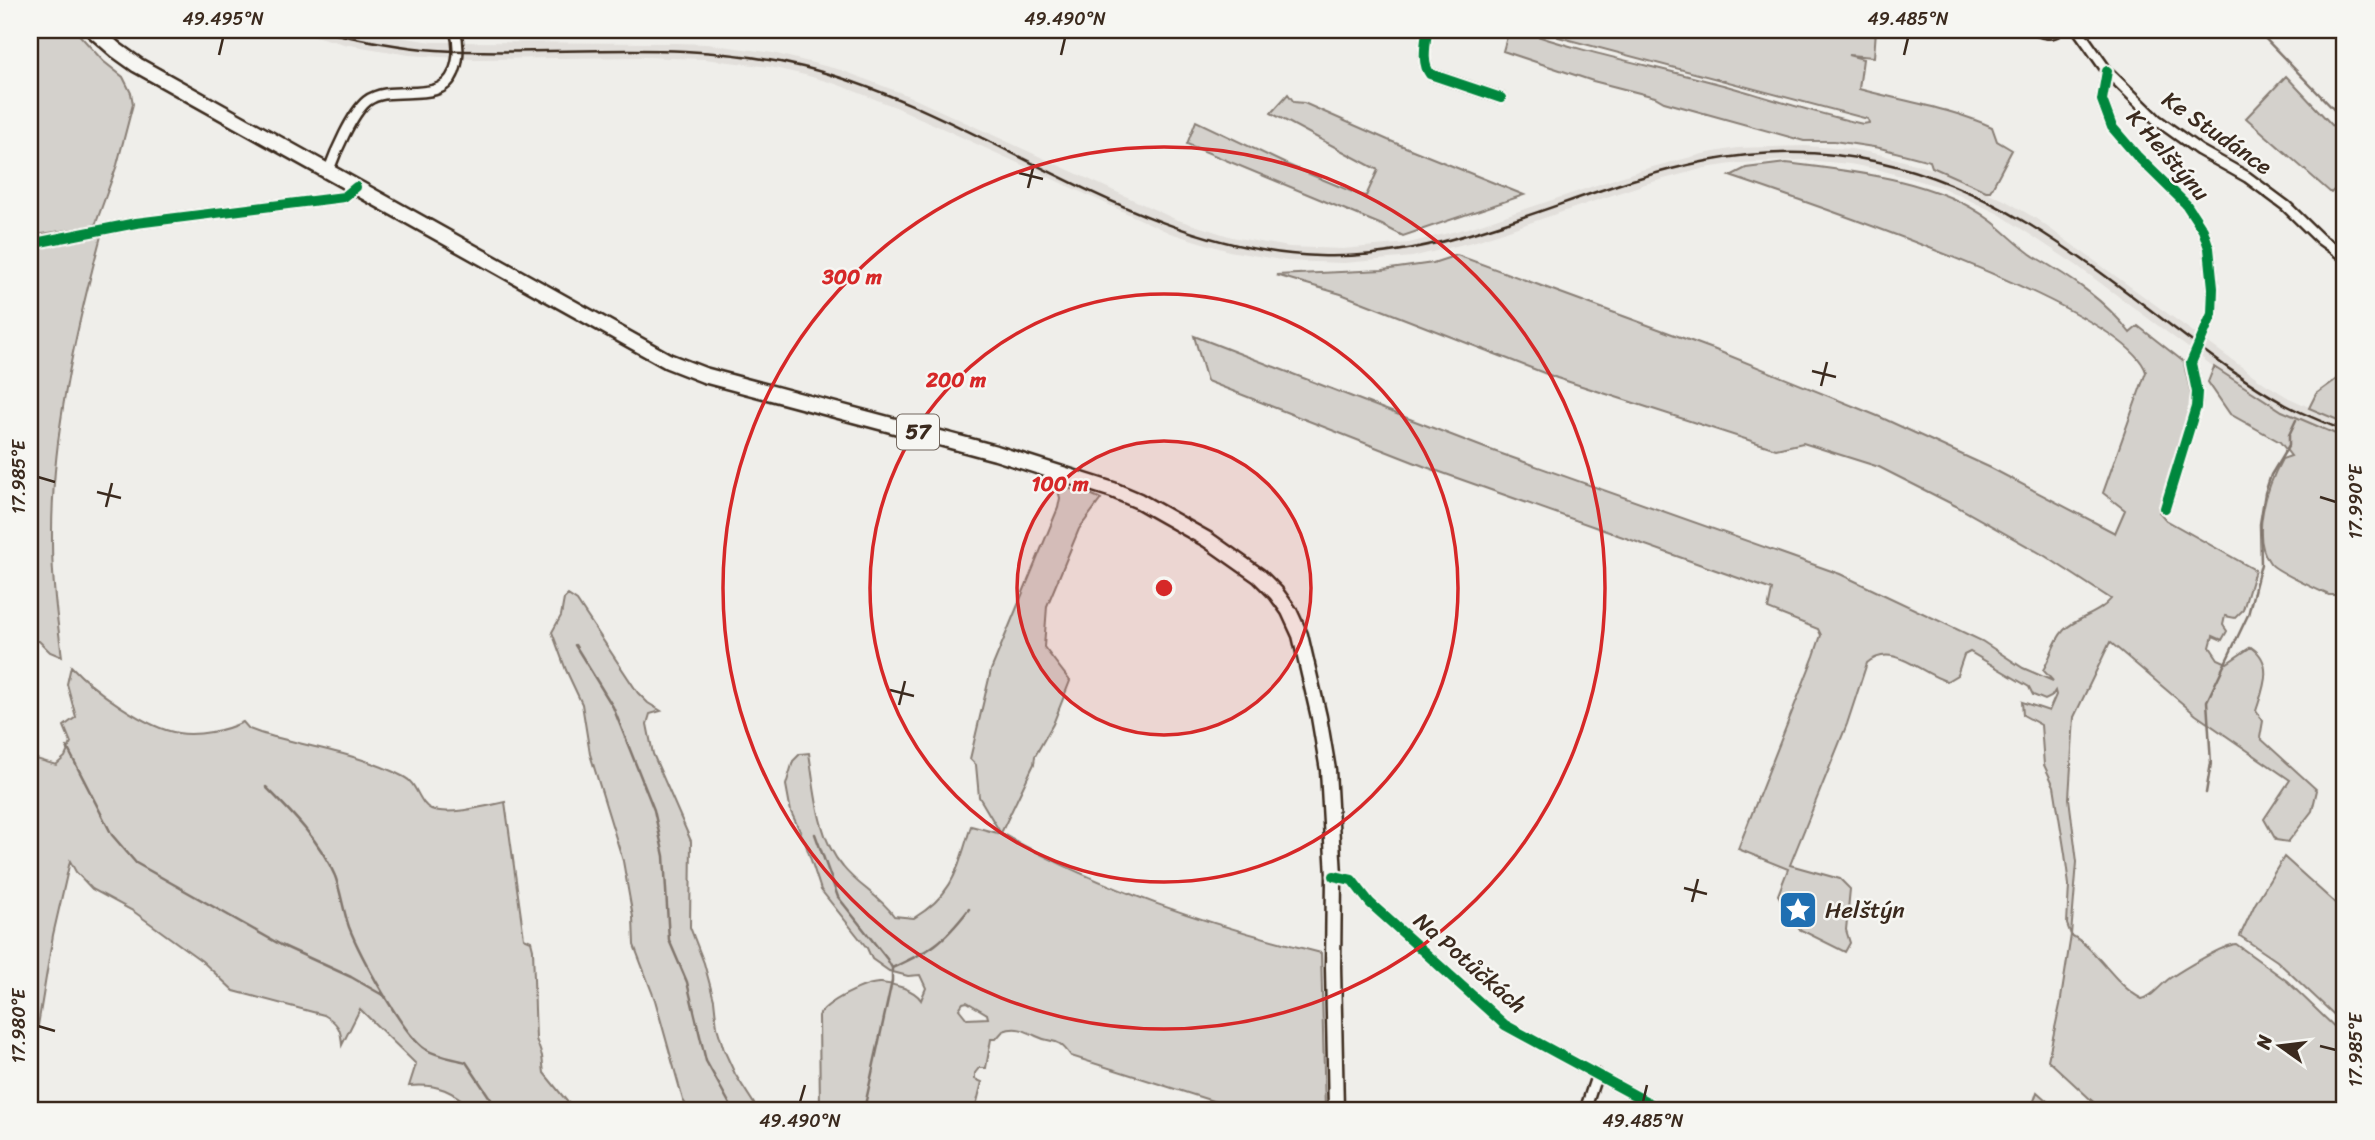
<svg xmlns="http://www.w3.org/2000/svg" width="2375" height="1140" font-family="Sriracha,sans-serif">
  <rect width="100%" height="100%" fill="#efeeea"/>
  <filter id="ink" filterUnits="userSpaceOnUse"><feTurbulence type="fractalNoise" baseFrequency=".0143" numOctaves="2"/><feDisplacementMap in="SourceGraphic" scale="14" xChannelSelector="R" yChannelSelector="G"/><feConvolveMatrix kernelMatrix="1 2 1 2 8 2 1 2 1" color-interpolation-filters="sRGB"/></filter>
  <g filter="url(#ink)">
    <path fill="#e2dfdb" d="M 293,30 L 349,30 L 433,42 L 676,43 L 707,44 L 773,53 L 841,70 L 904,94 L 1175,219 L 1232,237 L 1289,247 L 1343,249 L 1409,243 L 1472,227 L 1641,170 L 1703,154 L 1737,148 L 1806,146 L 1852,149 L 1883,155 L 1946,173 L 2006,201 L 2035,218 L 2264,383 L 2289,398 L 2345,423 L 2345,438 L 2313,426 L 2256,396 L 2214,367 L 2076,265 L 1999,214 L 1941,187 L 1880,170 L 1850,164 L 1805,160 L 1739,163 L 1705,168 L 1645,184 L 1476,241 L 1412,257 L 1344,263 L 1287,261 L 1229,251 L 1170,233 L 898,108 L 836,84 L 805,75 L 770,67 L 705,59 L 641,57 L 473,59 L 409,55 L 344,44 Z"/>
    <path fill="#d4d1cc" stroke="#887e75" stroke-width="2" fill-rule="evenodd" d="M 30,30 L 75,30 L 103,61 L 123,77 L 131,93 L 133,104 L 117,165 L 96,223 L 92,226 L 42,234 L 30,238 Z
      M 1509,30 L 1520,30 C 1586,54 1655,66 1723,85 C 1769,98 1815,113 1863,124 L 1869,123 L 1868,119 L 1558,37 L 1556,30 L 1876,30 L 1874,57 L 1848,55 L 1863,59 L 1859,89 C 1903,101 1950,108 1992,127 L 1997,141 L 2012,150 L 1992,188 L 1990,191 L 1986,191 L 1932,167 L 1930,161 L 1880,148 L 1834,141 L 1804,141 L 1664,102 L 1655,97 L 1593,81 L 1503,51 Z
      M 2286,76 L 2345,139 L 2345,179 L 2331,193 L 2246,118 Z
      M 1288,94 L 1294,102 L 1304,103 L 1388,140 L 1524,195 L 1403,236 L 1382,225 L 1187,144 L 1196,121 L 1288,165 L 1360,195 L 1366,196 L 1378,170 L 1271,113 Z
      M 1786,163 C 1851,171 1936,179 1990,220 C 2005,231 2018,246 2035,257 C 2070,277 2105,300 2130,333 L 2138,326 L 2184,362 C 2185,374 2191,389 2191,400 C 2193,424 2168,486 2159,512 L 2166,520 L 2255,570 L 2243,610 L 2235,618 L 2225,616 L 2223,625 L 2227,631 L 2222,640 L 2213,636 L 2210,647 L 2218,659 L 2227,663 L 2251,647 C 2275,663 2263,689 2256,711 L 2263,721 L 2260,738 L 2317,790 L 2312,811 L 2288,842 L 2276,840 L 2264,819 L 2290,780 L 2196,715 L 2110,642 L 2074,717 L 2069,798 L 2077,862 L 2071,935 C 2099,950 2113,984 2142,999 C 2154,996 2160,985 2170,978 C 2182,970 2223,945 2236,944 L 2287,981 L 2345,1037 L 2345,1110 L 2102,1110 L 2048,1060 L 2060,1005 L 2071,935 L 2067,924 L 2069,885 L 2065,854 L 2054,786 L 2044,765 L 2041,725 L 2023,715 L 2022,702 L 2049,711 L 2056,695 L 2055,691 L 2051,697 L 2045,700 L 2033,695 L 2029,687 L 1970,652 L 1964,655 L 1957,675 L 1947,681 C 1920,674 1894,641 1867,663 L 1847,724 L 1790,865 L 1840,879 L 1850,889 L 1846,930 L 1850,943 L 1845,952 L 1799,929 L 1778,895 L 1788,869 L 1738,849 L 1814,656 L 1821,635 L 1818,629 L 1768,609 L 1772,590 L 1426,467 L 1207,381 L 1194,336 L 1485,448 L 1840,574 L 1982,641 L 2023,668 L 2053,681 L 2043,670 C 2051,657 2053,642 2064,630 C 2078,617 2099,614 2111,599 L 2045,556 L 1956,506 L 1879,467 L 1803,443 L 1776,449 L 1557,378 L 1341,294 L 1276,275 L 1383,270 L 1433,263 L 1457,255 L 1713,349 L 1880,417 L 1991,468 L 2115,533 L 2125,510 L 2103,493 L 2146,372 C 2126,308 1801,200 1730,176 L 1746,168 Z
      M 101,236 C 75,333 51,440 52,541 C 52,580 57,618 62,657 L 50,652 L 39,641 L 30,641 L 30,249 Z
      M 2214,367 L 2282,411 L 2345,438 L 2345,583 L 2338,595 L 2329,595 C 2318,590 2275,570 2270,563 C 2250,537 2267,486 2282,459 L 2291,456 L 2280,442 L 2230,414 L 2208,382 Z
      M 2345,373 L 2345,423 L 2309,408 L 2316,394 Z
      M 1065,485 L 1075,492 L 1086,492 L 1101,499 L 1079,529 L 1047,606 L 1044,647 L 1070,681 L 1053,724 L 1035,756 L 1034,764 L 1001,833 C 1101,890 1210,925 1321,953 L 1325,1110 L 1241,1110 L 1071,1056 C 1056,1035 1054,1045 1036,1036 C 1024,1030 1016,1026 1003,1031 L 996,1039 L 991,1039 L 986,1068 L 979,1068 L 975,1073 L 975,1079 L 982,1082 L 975,1110 L 820,1110 L 819,1016 C 825,1002 867,982 881,983 C 894,984 914,989 921,1000 L 926,988 L 920,975 L 908,976 L 889,971 L 872,959 L 867,948 L 821,890 L 805,842 L 791,812 L 786,785 L 793,761 L 800,754 L 809,753 C 815,790 817,837 843,867 C 858,886 880,896 894,916 L 914,918 C 955,893 957,869 971,826 L 1001,834 L 979,797 L 976,765 L 970,759 L 991,670 L 1058,508 L 1060,498 L 1057,486 ZM 967,1002 L 987,1014 L 988,1018 L 967,1019 L 959,1009 L 963,1003 Z
      M 568,595 L 577,601 L 638,693 L 648,703 L 661,711 L 650,714 L 647,724 L 653,754 L 691,841 L 690,927 L 704,963 L 714,1000 L 717,1027 L 724,1050 L 735,1074 L 758,1110 L 689,1110 L 683,1100 L 655,1000 L 634,945 L 633,917 L 623,861 L 590,754 L 582,704 L 566,670 L 552,632 L 561,616 L 564,599 Z
      M 71,666 C 93,690 146,728 178,733 C 198,736 225,731 243,722 L 249,729 L 260,733 C 308,747 358,753 404,777 C 417,783 419,804 431,809 C 448,816 487,806 505,802 L 524,938 L 531,941 L 533,949 L 536,1039 L 542,1056 L 544,1073 L 574,1110 L 474,1110 C 453,1091 438,1083 409,1086 L 416,1064 L 360,1009 L 342,1045 C 341,1029 338,1023 324,1015 L 234,991 L 202,961 L 133,911 L 92,889 L 76,872 L 70,861 L 53,935 L 30,1074 L 30,757 L 56,765 L 65,757 L 71,743 L 64,726 L 76,717 L 67,684 Z
      M 2284,857 L 2345,912 L 2345,1025 L 2277,961 L 2240,936 L 2255,904 Z
      M 2037,1092 L 2057,1110 L 2031,1110 Z"/>
    <g fill="none" stroke-linecap="round" stroke-linejoin="round">
      <path stroke="#81766d" stroke-width="2.5" d="M 2257,30 L 2345,121
        M 575,645 L 613,707 L 654,810 L 664,856 L 669,940 L 687,982 L 706,1061 L 733,1110
        M 67,747 L 112,835 L 136,863 L 281,945 L 351,977 L 386,997
        M 266,787 C 292,813 320,841 335,876 C 341,892 343,910 349,927 C 359,953 403,1035 425,1049 C 438,1057 452,1058 466,1062 L 498,1110
        M 2206,793 L 2211,763 L 2207,701 L 2248,615 L 2261,564 L 2260,524 L 2265,493 L 2271,475 L 2289,445 L 2289,435 L 2296,420
        M 815,834 L 838,897 L 887,959 L 892,968 L 892,981 L 864,1110
        M 892,968 C 931,950 942,944 969,909"/>
      <g stroke="#3b2a1e" stroke-width="14">
        <path id="minor" d="M 1427,30 C 1426,43 1421,63 1430,74 L 1501,98
          M 2036,30 C 2044,33 2051,35 2058,30
          M 2078,30 L 2107,71 L 2157,120 L 2199,150 L 2247,177 L 2286,206 L 2320,239 L 2345,257
          M 2107,71 L 2102,100 L 2112,127 L 2137,156 L 2186,204 L 2203,230 L 2209,248 L 2213,288 L 2212,314 L 2191,363 L 2197,392 L 2196,407 L 2165,508
          M 328,172 C 335,153 352,113 367,101 C 392,82 440,107 454,72 C 459,59 459,43 455,30
          M 30,244 L 136,223 L 344,197 L 356,187
          M 1334,876 L 1352,880 L 1370,903 L 1505,1025 L 1662,1110
          M 1585,1110 L 1597,1074"/>
      </g>
      <g stroke="#3b2a1e" stroke-width="19">
        <path id="primary" d="M 93,30 L 116,50 L 137,65 L 668,361 L 704,375 L 996,453 L 1113,490 L 1139,501 L 1208,540 L 1259,576 L 1276,593 L 1289,611 L 1300,635 L 1319,717 L 1328,770 L 1334,876 L 1333,967 L 1336,1110"/>
      </g>
      <use href="#minor" stroke="#f6f6f2" stroke-width="9"/>
      <use href="#primary" stroke="#f6f6f2" stroke-width="14"/>
      <path stroke="#3b2a1e" stroke-width="2.5" d="M 319,30 C 357,39 396,47 436,50 C 559,57 682,37 803,67 C 981,111 1132,250 1319,256 C 1457,261 1576,186 1707,161 C 1763,150 1823,150 1879,162 C 1995,187 2086,261 2178,331 C 2212,357 2248,384 2286,405 C 2305,415 2325,423 2345,431"/>
      <g stroke="#f6f6f2" stroke-width="15">
        <path id="cycleway" d="M 1427,30 C 1426,43 1421,63 1430,74 L 1501,98
          M 2107,71 L 2102,100 L 2112,127 L 2137,156 L 2186,204 L 2203,230 L 2209,248 L 2213,288 L 2212,314 L 2191,363 L 2197,392 L 2196,407 L 2165,508
          M 30,244 L 136,223 L 344,197 L 356,187
          M 1334,876 L 1352,880 L 1370,903 L 1505,1025 L 1662,1110"/>
      </g>
      <use href="#cycleway" stroke="#00873e" stroke-width="10"/>
    </g>
  </g>
  <path fill="none" stroke="#3b2a1e" stroke-width="2.5" d="M 219,55 L 223,38M 1061,55 L 1065,38M 1904,55 L 1908,38M 1019,173 L 1043,179M 1028,188 L 1034,164M 1812,371 L 1836,377M 1821,386 L 1827,362M 38,477 L 55,482M 97,492 L 121,498M 2320,497 L 2336,502M 106,507 L 112,483M 890,690 L 914,696M 899,705 L 905,681M 1684,888 L 1707,894M 1692,902 L 1698,879M 38,1026 L 55,1031M 2320,1046 L 2336,1050M 800,1102 L 805,1085M 1643,1102 L 1647,1085"/>
  <circle cx="1164" cy="588" r="147" fill="#d62828" fill-opacity=".12"/>
  <g fill="none" stroke="#d62828" stroke-width="3.5">
    <circle cx="1164" cy="588" r="147"/>
    <circle cx="1164" cy="588" r="294"/>
    <circle cx="1164" cy="588" r="441"/>
  </g>
  <defs>
    <g id="sight-square" transform="scale(2.0125)"><rect x="-9" y="-9" width="18" height="18" rx="4" fill="#1f6fb2" stroke="#f6f6f2"/><path d="M0-6L1.8-2.2L6-1.7L2.9 1.2L3.7 5.4L0 3.3L-3.7 5.4L-2.9 1.2L-6-1.7L-1.8-2.2Z" fill="#fff"/></g>
  </defs>
  <g fill-rule="evenodd">
    <use href="#sight-square" x="1798" y="910"/>
  </g>
  <g text-anchor="middle" dominant-baseline="central" stroke-width="5" stroke-linejoin="round" paint-order="stroke">
    <rect fill="#f6f6f2" stroke="#73675e" stroke-width="2" x="897" y="414.5" width="42" height="35" rx="5"/>
    <g font-size="21" font-weight="bold" fill="#3b2a1e">
      <text x="918" y="432">57</text>
    </g>
    <g font-size="23" fill="#3b2a1e" stroke="#f6f6f2">
      <text transform="translate(2217 133) rotate(35)">Ke Studánce</text>
      <text transform="translate(2168 155) rotate(49)">K Helštýnu</text>
      <text transform="translate(1470 963) rotate(41)">Na Potůčkách</text>
    </g>
    <g font-size="23" fill="#3b2a1e" stroke="#f6f6f2" text-anchor="start">
      <text x="1825" y="910">Helštýn</text>
    </g>
  </g>
  <circle cx="1164" cy="588" r="10" fill="#d62828" stroke="#f6f6f2" stroke-width="3.5"/>
  <g font-size="21" text-anchor="middle" font-weight="bold" fill="#d62828" stroke="#f6f6f2" stroke-width="5" stroke-linejoin="round" paint-order="stroke">
    <text x="852" y="284">300 m</text>
    <text x="956" y="387">200 m</text>
    <text x="1060" y="491">100 m</text>
  </g>
  <rect width="2375" height="1140" fill="none" stroke="#f6f6f2" stroke-width="77"/>
  <g transform="translate(2280 1046) rotate(284)" stroke="#f6f6f2" stroke-width="5" paint-order="stroke">
  <path d="M0-5L12 26L0 18L-12 26Z" fill="#3b2a1e"/>
  <text y="-10" font-size="19" font-weight="bold" text-anchor="middle" fill="#3b2a1e">N</text>
  </g>
  <rect x="38" y="38" width="2298" height="1064" fill="none" stroke="#3b2a1e" stroke-width="2.5"/>
  <g font-size="18" text-anchor="middle" fill="#3b2a1e">
    <text x="223" y="25">49.495°N</text>
    <text x="1065" y="25">49.490°N</text>
    <text x="1908" y="25">49.485°N</text>
    <text transform="translate(19 477) rotate(-90)" y="6">17.985°E</text>
    <text transform="translate(2356 502) rotate(-90)" y="6">17.990°E</text>
    <text transform="translate(19 1026) rotate(-90)" y="6">17.980°E</text>
    <text transform="translate(2356 1050) rotate(-90)" y="6">17.985°E</text>
    <text x="800" y="1127">49.490°N</text>
    <text x="1643" y="1127">49.485°N</text>
  </g>
</svg>
